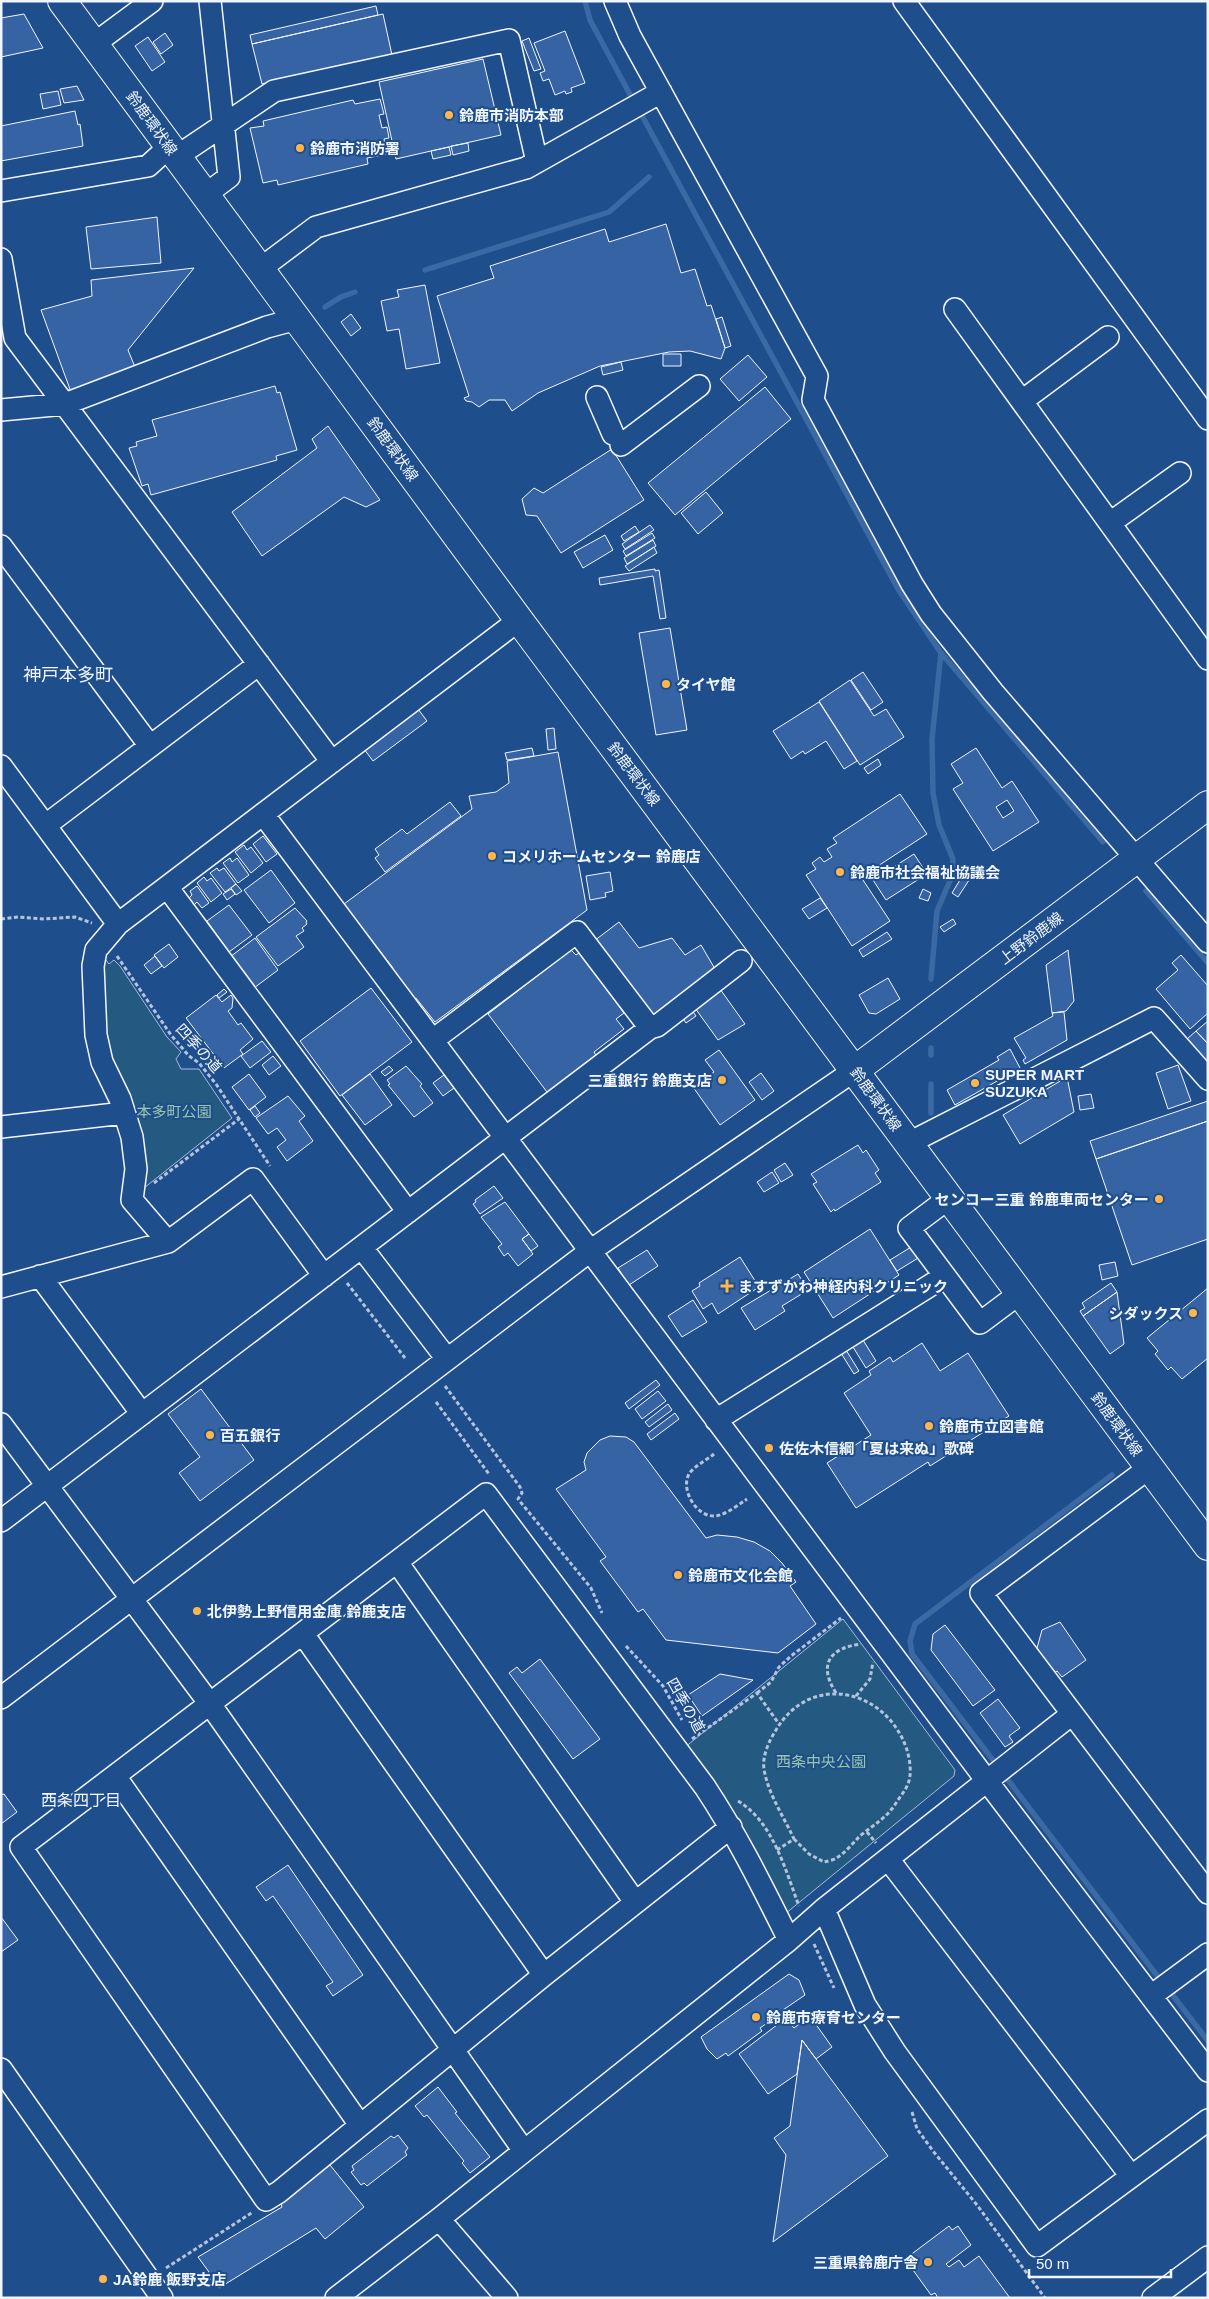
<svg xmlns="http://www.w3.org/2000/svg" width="1209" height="2299" font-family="Helvetica,'Noto Sans JP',sans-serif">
  <rect width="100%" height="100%" fill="#1f4e8c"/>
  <path fill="#245a82" stroke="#a8bbd7" d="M 103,956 L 109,964 L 114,960 L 120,966 L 167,1037 L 181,1052 L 176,1059 L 181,1069 L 199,1069 L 232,1118 L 139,1192 L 101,1035 Z
    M 843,1619 L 955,1770 L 954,1776 L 785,1914 L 684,1748 Z"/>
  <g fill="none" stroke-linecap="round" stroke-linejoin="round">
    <path stroke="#3b69a3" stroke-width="5.5" d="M 585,1 L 590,20 L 634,102
      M 639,110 L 898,589 L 941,653 L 1103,842
      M 425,270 L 609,212 L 649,177
      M 325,307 L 341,297 L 355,292
      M 1146,891 L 1208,963
      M 931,979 L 937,911 L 952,876 L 953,859 L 939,825 L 933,793 L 932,739 L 941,653
      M 931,1048 L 931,1055
      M 931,1084 L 931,1113
      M 1112,1475 L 915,1624 L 910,1641 L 912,1654 L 1162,1982
      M 1168,1989 L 1208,2041"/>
  </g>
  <path fill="#3563a3" stroke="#f2f6ff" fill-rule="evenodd" d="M 376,6 L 378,15 L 252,44 L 250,35 Z
    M 24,14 L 43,48 L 1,57 L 1,18 Z
    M 383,14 L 392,55 L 262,84 L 252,44 Z
    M 565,31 L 585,83 L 571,88 L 572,92 L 566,94 L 565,91 L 555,95 L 549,79 L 543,81 L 540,73 L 545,71 L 534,43 Z
    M 165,33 L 173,45 L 161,54 L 153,42 Z
    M 148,37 L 165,62 L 152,71 L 135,46 Z
    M 529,38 L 541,69 L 534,71 L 522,41 Z
    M 483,59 L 501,135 L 396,159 L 379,82 Z
    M 77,86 L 84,100 L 64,103 L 60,89 Z
    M 58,91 L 61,105 L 43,109 L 40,94 Z
    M 380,99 L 384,114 L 379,115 L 382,128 L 387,127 L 389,138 L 384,139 L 387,154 L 367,158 L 368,164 L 278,185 L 277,180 L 263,183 L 250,128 L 264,126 L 263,121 L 353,100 L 355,104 Z
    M 75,111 L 78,125 L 80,124 L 83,146 L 1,161 L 1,126 Z
    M 468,143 L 469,151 L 453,155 L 451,146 Z
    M 449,147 L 451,155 L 433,159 L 431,151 Z
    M 157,217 L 161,263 L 91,269 L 86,227 Z
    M 666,224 L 681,273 L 695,269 L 707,306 L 711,305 L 725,348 L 721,359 L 690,351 L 669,352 L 600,366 L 538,393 L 512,411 L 505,400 L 489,400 L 479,407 L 472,402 L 466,401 L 464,398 L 469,396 L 437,296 L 494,278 L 490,266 L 605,229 L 609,242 Z
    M 194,268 L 128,350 L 135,367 L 71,392 L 41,310 L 92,296 L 91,280 Z
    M 425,285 L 440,363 L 406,369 L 399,329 L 387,331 L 381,301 L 399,297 L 397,290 Z
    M 351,314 L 361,328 L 351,336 L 341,322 Z
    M 722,317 L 731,346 L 725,348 L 716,319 Z
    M 663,354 L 681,354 L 681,366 L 663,366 Z
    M 748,355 L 767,377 L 739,401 L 720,379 Z
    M 621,362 L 623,370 L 603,375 L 601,367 Z
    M 275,386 L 277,393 L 280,392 L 297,450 L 276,456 L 277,460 L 151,495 L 148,484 L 142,486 L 129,448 L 137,446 L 136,442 L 157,436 L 152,420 Z
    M 765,387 L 791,419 L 675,515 L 648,483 Z
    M 328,426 L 380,500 L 366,507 L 344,497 L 262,556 L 232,512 L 317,448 L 312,439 Z
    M 612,449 L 644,500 L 561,553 L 537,516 L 526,515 L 522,499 L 534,488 L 543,493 Z
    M 706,492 L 723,513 L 698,534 L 681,513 Z
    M 650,525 L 654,530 L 625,549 L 622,544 Z
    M 635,526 L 639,532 L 624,541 L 621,536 Z
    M 652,533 L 655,538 L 626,556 L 623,551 Z
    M 605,535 L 613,550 L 583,568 L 574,552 Z
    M 653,540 L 656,546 L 627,564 L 624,558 Z
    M 654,547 L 657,553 L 629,571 L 625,566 Z
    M 655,569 L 655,571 L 659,570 L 666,618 L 660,619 L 653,576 L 600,585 L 599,578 Z
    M 670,628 L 687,730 L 656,735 L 639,633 Z
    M 863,672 L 883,702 L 871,710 L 851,680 Z
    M 850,680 L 874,716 L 886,709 L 904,737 L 860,765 L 819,701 Z
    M 819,702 L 857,761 L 844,769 L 826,741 L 805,754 L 803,751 L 791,759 L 773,731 Z
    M 418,709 L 427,721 L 373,761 L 364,749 Z
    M 554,728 L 556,749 L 548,750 L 546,729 Z
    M 532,748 L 534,756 L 507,760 L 505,753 Z
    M 976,748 L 1002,788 L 1012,781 L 1039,822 L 993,851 L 953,789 L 963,783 L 951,764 ZM 1007,800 L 1014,811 L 1003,818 L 996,807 Z
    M 558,752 L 587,910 L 435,1022 L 416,998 L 413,1000 L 390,969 L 393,968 L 344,904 L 472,809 L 469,796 L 496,792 L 509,783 L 507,761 Z
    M 878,759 L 881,765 L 868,774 L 864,768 Z
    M 900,794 L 927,834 L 861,877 L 890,921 L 852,946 L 806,875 L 816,869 L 812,863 L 820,857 L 824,862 L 832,857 L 827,849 L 837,843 L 833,838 Z
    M 450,802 L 461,816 L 385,872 L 375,858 L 379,855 L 375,849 L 402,829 L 407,834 Z
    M 263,836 L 277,854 L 266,862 L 253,844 Z
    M 244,845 L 247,850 L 251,847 L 263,863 L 251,873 L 235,852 Z
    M 914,854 L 927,874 L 886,900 L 873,880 Z
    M 230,858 L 232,862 L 237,858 L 249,875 L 238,883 L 223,863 Z
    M 886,866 L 889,870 L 881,875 L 878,871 Z
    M 968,867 L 975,871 L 958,897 L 952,893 Z
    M 217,868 L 219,871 L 224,868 L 236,884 L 225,892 L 210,873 Z
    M 271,870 L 295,903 L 269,923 L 244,890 Z
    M 876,871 L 880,876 L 874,880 L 871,875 Z
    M 610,872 L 613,891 L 605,893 L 606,897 L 590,900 L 586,876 Z
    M 204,877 L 207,881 L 211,878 L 222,893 L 211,902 L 197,883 Z
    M 236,884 L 242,891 L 236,895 L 231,888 Z
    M 197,886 L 209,903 L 202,908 L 197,902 L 194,905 L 189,898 L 192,895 L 190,891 Z
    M 231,889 L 235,894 L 227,900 L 223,894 Z
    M 923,889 L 931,893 L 928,901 L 919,898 Z
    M 820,898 L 827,908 L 809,919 L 802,909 Z
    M 229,905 L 252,935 L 229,952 L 207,921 Z
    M 295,908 L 307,921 L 306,922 L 307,924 L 302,928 L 304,931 L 296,936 L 304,947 L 278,966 L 256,937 Z
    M 953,919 L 956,924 L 944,932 L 940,927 Z
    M 619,922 L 639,948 L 672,938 L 685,955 L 701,945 L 715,969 L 653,1015 L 594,941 Z
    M 887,932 L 892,939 L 863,957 L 859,950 Z
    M 255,938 L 278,970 L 254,988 L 230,957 Z
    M 169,944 L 178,957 L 164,968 L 154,955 Z
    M 571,950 L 576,955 L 579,953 L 624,1013 L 616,1019 L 624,1029 L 594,1052 L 596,1055 L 547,1092 L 488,1014 Z
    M 1068,950 L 1074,1001 L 1066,1011 L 1052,1013 L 1046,965 Z
    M 1181,955 L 1208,986 L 1208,1013 L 1190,1029 L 1156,989 L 1178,970 L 1172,963 Z
    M 155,956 L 162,966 L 151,974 L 144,965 Z
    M 888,978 L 900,999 L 876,1014 L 869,1013 L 859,995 Z
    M 371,988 L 412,1042 L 340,1096 L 300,1041 Z
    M 224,989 L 227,992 L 219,998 L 217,995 Z
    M 720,989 L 745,1024 L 718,1040 L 695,1008 Z
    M 216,995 L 222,1002 L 231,995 L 233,998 L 232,1008 L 228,1011 L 238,1025 L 241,1023 L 253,1039 L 240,1050 L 243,1054 L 224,1068 L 186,1018 Z
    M 691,1009 L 696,1016 L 686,1023 L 682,1017 Z
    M 1064,1012 L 1067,1040 L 1025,1064 L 1023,1060 L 1026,1058 L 1014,1038 L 1053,1016 L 1052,1013 Z
    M 1208,1021 L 1208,1044 L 1196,1031 Z
    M 1196,1031 L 1208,1044 L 1208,1064 L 1187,1039 Z
    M 262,1041 L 271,1052 L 250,1068 L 241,1056 Z
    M 1010,1049 L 1020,1068 L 955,1105 L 947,1090 L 999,1060 L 997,1057 Z
    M 719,1050 L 755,1100 L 720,1125 L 693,1087 L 714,1072 L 705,1060 Z
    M 273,1056 L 281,1066 L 269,1075 L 262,1065 Z
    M 1178,1065 L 1191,1101 L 1168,1109 L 1156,1073 Z
    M 389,1066 L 393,1070 L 385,1076 L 381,1072 Z
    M 406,1066 L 422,1084 L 420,1086 L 433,1103 L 414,1117 L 388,1085 L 390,1084 L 387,1080 Z
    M 761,1073 L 774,1091 L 762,1100 L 749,1082 Z
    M 249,1074 L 266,1097 L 249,1110 L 232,1087 Z
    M 370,1074 L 392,1105 L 365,1125 L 342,1095 Z
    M 444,1075 L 454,1088 L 443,1096 L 433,1083 Z
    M 1067,1077 L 1074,1112 L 1020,1144 L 1003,1115 Z
    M 1091,1094 L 1094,1108 L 1080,1110 L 1078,1096 Z
    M 288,1096 L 305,1116 L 299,1121 L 313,1141 L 287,1161 L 277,1147 L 286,1140 L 277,1128 L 268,1134 L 256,1118 Z
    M 1208,1101 L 1208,1121 L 1096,1159 L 1090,1141 Z
    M 255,1106 L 260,1113 L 255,1117 L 250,1110 Z
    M 1208,1121 L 1208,1239 L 1132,1265 L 1096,1159 Z
    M 858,1145 L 863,1153 L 866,1150 L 879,1170 L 875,1173 L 881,1182 L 835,1211 L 834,1209 L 831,1212 L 813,1184 L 817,1182 L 811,1174 Z
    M 785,1163 L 793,1175 L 781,1182 L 774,1170 Z
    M 772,1172 L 779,1183 L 764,1192 L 757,1182 Z
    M 494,1186 L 503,1198 L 480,1214 L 473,1204 L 476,1202 L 475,1200 Z
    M 505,1202 L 529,1234 L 522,1239 L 533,1254 L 518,1266 L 508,1253 L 504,1256 L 498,1247 L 502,1244 L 481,1217 Z
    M 870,1229 L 899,1275 L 833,1318 L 804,1272 Z
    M 529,1234 L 538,1246 L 531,1251 L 522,1239 Z
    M 916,1244 L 923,1255 L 897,1271 L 890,1260 Z
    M 647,1250 L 658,1266 L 629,1285 L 618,1268 Z
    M 740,1257 L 759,1287 L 718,1314 L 712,1303 L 703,1309 L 692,1291 L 700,1286 L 699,1283 Z
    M 1115,1262 L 1118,1276 L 1102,1280 L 1099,1265 Z
    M 798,1274 L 808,1290 L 782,1306 L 785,1311 L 755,1330 L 741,1308 Z
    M 1111,1283 L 1117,1292 L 1083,1316 L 1080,1311 L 1085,1308 L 1082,1303 Z
    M 1208,1288 L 1208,1358 L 1182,1379 L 1171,1367 L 1168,1370 L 1155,1354 L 1158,1351 L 1147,1338 Z
    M 1117,1292 L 1124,1344 L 1110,1354 L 1083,1316 Z
    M 693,1300 L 707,1322 L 682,1337 L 668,1316 Z
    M 863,1340 L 876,1361 L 866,1368 L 853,1347 Z
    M 922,1343 L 940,1371 L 968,1353 L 1009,1416 L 930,1466 L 928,1462 L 856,1508 L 827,1463 L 871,1435 L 844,1393 L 871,1375 L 869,1371 L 890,1357 L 893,1362 Z
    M 846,1350 L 859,1371 L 854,1374 L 841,1353 Z
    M 656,1380 L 660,1385 L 629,1409 L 625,1403 Z
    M 201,1389 L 254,1460 L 200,1501 L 179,1473 L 200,1457 L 168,1414 Z
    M 658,1391 L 666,1401 L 642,1419 L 635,1409 Z
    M 668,1404 L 672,1410 L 649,1427 L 645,1422 Z
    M 675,1413 L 679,1419 L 651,1440 L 647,1434 Z
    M 610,1436 L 626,1437 L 634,1442 L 706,1538 L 717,1535 L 737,1537 L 754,1542 L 770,1551 L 782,1563 L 796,1582 L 790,1586 L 816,1624 L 778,1653 L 666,1640 L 643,1609 L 638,1612 L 600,1561 L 606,1557 L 556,1489 L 586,1470 L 584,1462 L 587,1453 L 600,1440 Z
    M 1060,1622 L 1086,1660 L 1062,1677 L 1057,1671 L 1054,1673 L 1037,1648 L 1042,1630 Z
    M 945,1625 L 995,1690 L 973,1706 L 931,1650 L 933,1634 Z
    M 540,1659 L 600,1739 L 573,1759 L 509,1673 L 517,1667 L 522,1673 Z
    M 720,1674 L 753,1680 L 702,1716 L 688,1695 Z
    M 998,1699 L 1020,1728 L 1009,1736 L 1013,1742 L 1005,1747 L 980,1713 Z
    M 4,1794 L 17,1812 L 1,1824 L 1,1795 Z
    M 288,1865 L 363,1975 L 333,1996 L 326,1986 L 333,1982 L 273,1896 L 266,1901 L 256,1887 Z
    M 1,1917 L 18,1940 L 1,1952 Z
    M 789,1974 L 799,1980 L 805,1995 L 783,2010 L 787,2015 L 775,2022 L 773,2019 L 760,2028 L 762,2031 L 728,2056 L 726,2053 L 717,2059 L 707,2049 L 701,2037 Z
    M 810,2016 L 832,2047 L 816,2059 L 802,2040 L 797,2074 L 768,2094 L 739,2054 L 786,2018 L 794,2028 Z
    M 802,2040 L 888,2156 L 773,2242 L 786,2155 L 774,2138 L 790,2126 Z
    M 438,2087 L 457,2112 L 455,2113 L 490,2157 L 470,2173 L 462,2163 L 464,2161 L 427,2115 L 424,2117 L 415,2106 Z
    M 398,2135 L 408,2148 L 405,2152 L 407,2155 L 367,2186 L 364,2183 L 361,2185 L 351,2172 L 354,2170 L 352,2166 L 391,2136 L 394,2138 Z
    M 330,2165 L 364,2207 L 325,2239 L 316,2228 L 219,2288 L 215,2282 L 213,2283 L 207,2274 L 209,2272 L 198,2257 L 282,2207 L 281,2203 Z
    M 949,2226 L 952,2230 L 958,2226 L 971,2245 L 946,2264 L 949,2267 L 959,2260 L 964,2267 L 979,2256 L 1010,2298 L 938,2298 L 935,2293 L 931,2295 L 905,2259 Z"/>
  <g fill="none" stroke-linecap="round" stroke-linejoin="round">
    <g stroke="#f2f6ff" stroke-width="24">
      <path id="minor" d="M 615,1 L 630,36 L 817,376 L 813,400 L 912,584 L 931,614 L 993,692 L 1208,942
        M 904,1 L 1208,419
        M 94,44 L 152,1
        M 176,157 L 274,91 L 509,40 L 537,162
        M 1,191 L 148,166 L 169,147
        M 205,195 L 229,177 L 210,1
        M 1,259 L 15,338 L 332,762
        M 260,269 L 316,227 L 526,168 L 661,92
        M 955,309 L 1208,659
        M 597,397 L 613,434
        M 1022,401 L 1108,337
        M 1,410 L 65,404 L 267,327 L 297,319
        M 621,445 L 699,386
        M 1110,523 L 1180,473
        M 1,546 L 150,746
        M 1,766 L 118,924
        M 263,814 L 987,1781 L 1208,2071
        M 46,825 L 259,664
        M 167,887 L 408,1212
        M 650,1028 L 657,1026 L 741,961
        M 1,1127 L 124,1113
        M 909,1143 L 1154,1018 L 1208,1079
        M 949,1198 L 909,1228 L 980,1323 L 1020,1293
        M 168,1242 L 253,1179 L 324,1276
        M 362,1248 L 447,1359
        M 40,1276 L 142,1414
        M 1,1287 L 168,1242 L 132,1200 L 136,1169 L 132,1137 L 120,1099 L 102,1062 L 96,1035 L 93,966 L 96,950 L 118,924 L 519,620
        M 716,1420 L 945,1276
        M 1,1424 L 210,1704 L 524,2151
        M 1149,1468 L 981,1593 L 1208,1893
        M 1,1521 L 650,1028 L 577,932 L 433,1040
        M 397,1562 L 635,1902
        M 303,1634 L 544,1975
        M 1,1698 L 590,1251 L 855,1070
        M 115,1776 L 360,2125
        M 731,1827 L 544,1975 L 279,2192 L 266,2200 L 21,1847 L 486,1494 L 705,1787 C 738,1837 762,1886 789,1940
        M 888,1859 L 1131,2176
        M 824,1909 L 865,2005 L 895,2052 L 1037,2246 L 1208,2120
        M 1151,1996 L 1208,1954
        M 1,2069 L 162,2298
        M 439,2219 L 507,2298
        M 336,2298 L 439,2219 L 789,1940 L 824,1909 L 1072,1714
        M 1153,2298 L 1208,2257"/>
    </g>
    <g stroke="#f2f6ff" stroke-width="30">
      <path id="major" d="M 62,1 L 519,620 L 1208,1546
        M 855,1070 L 1208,805"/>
    </g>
    <path stroke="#b3c4dc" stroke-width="3" stroke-dasharray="4 2.5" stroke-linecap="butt" d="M 1,919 L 18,917 L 44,919 L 75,917 L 92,923
      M 117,956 L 171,1035 L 189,1056 L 199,1063 L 216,1084 L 270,1166
      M 154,1183 L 239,1119
      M 347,1283 L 405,1358
      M 445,1386 L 520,1487 L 522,1493 L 518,1499 L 591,1588 L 602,1613
      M 436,1402 L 489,1474
      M 714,1454 C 707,1460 694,1466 689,1474 C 680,1490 697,1518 716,1516 C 727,1514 738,1505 747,1499
      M 626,1646 L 663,1686 L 682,1720
      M 757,1693 L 771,1682 L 779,1667 L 791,1656 L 841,1618
      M 836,1693 C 818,1665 829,1648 861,1644
      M 856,1696 L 870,1679 L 873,1662
      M 692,1739 L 757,1693 L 779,1724
      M 738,1801 C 773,1822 785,1869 799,1906
      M 867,1832 L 876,1843
      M 777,1850 L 794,1839 C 784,1817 768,1794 764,1769 C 762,1756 769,1741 776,1730 C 811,1671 887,1689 907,1750 C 910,1760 912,1774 908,1784 C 905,1791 900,1797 896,1803 C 887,1818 873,1825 860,1836 C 853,1843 846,1852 838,1857 C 834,1860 828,1861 824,1862 L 809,1854 L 794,1839
      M 814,1944 L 834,1988
      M 912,2112 L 917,2129 L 933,2151 L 977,2205 L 1045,2298
      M 166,2268 L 253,2212"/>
    <use href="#minor" stroke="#1f4e8c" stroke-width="21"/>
    <use href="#major" stroke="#1f4e8c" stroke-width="28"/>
  </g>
  <g fill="#ffb74d" stroke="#1f4e8c" stroke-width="2">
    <circle cx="449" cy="115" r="5"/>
    <circle cx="300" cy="148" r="5"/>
    <circle cx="666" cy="684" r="5"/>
    <circle cx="492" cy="856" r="5"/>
    <circle cx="840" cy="872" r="5"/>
    <circle cx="722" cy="1080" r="5"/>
    <circle cx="975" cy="1083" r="5"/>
    <circle cx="1159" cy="1199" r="5"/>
    <path d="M724.5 1278.5h5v5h5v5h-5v5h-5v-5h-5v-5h5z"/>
    <circle cx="1193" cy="1313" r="5"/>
    <circle cx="929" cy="1426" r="5"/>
    <circle cx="210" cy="1435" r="5"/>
    <circle cx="769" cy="1448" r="5"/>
    <circle cx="678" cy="1575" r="5"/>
    <circle cx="197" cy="1611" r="5"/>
    <circle cx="756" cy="2017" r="5"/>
    <circle cx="928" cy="2262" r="5"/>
    <circle cx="103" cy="2279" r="5"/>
  </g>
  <g text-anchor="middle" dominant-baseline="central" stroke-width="4" stroke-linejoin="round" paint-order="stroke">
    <g font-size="15" font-weight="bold" fill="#f2f6ff" stroke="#1f4e8c" text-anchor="start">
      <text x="459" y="115">鈴鹿市消防本部</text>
      <text x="310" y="148">鈴鹿市消防署</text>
      <text x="676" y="684">タイヤ館</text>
      <text x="502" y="856">コメリホームセンター 鈴鹿店</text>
      <text x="850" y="872">鈴鹿市社会福祉協議会</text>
      <text x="985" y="1074">SUPER MART<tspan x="985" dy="17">SUZUKA</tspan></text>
      <text x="712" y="1080" text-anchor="end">三重銀行 鈴鹿支店</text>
      <text x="1149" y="1199" text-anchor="end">センコー三重 鈴鹿車両センター</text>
      <text x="738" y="1286">ますずかわ神経内科クリニック</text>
      <text x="1183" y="1313" text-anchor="end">シダックス</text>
      <text x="939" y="1426">鈴鹿市立図書館</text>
      <text x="220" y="1435">百五銀行</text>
      <text x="779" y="1448">佐佐木信綱「夏は来ぬ」歌碑</text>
      <text x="688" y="1575">鈴鹿市文化会館</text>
      <text x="207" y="1611">北伊勢上野信用金庫 鈴鹿支店</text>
      <text x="766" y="2017">鈴鹿市療育センター</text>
      <text x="918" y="2262" text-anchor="end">三重県鈴鹿庁舎</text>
      <text x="113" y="2279">JA鈴鹿 飯野支店</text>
    </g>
    <g font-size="15" fill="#f2f6ff" stroke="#1f4e8c">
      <text transform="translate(152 123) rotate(54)">鈴鹿環状線</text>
      <text transform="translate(393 449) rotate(54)">鈴鹿環状線</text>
      <text transform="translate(634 774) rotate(53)">鈴鹿環状線</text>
      <text transform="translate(1031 938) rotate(-37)">上野鈴鹿線</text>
      <text transform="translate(199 1048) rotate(48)">四季の道</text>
      <text transform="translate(876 1099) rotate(54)">鈴鹿環状線</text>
      <text transform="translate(1117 1424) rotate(54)">鈴鹿環状線</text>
      <text transform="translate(686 1705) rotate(60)">四季の道</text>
    </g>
    <g font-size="15" fill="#97c8a6" stroke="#1f4e8c">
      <text x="174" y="1111">本多町公園</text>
      <text x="821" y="1761">西条中央公園</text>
    </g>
    <g font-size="16" fill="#f2f6ff" stroke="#1f4e8c">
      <text x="81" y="1800">西条四丁目</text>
    </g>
    <g font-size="18" fill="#f2f6ff" stroke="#1f4e8c">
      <text x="68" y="675">神戸本多町</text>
    </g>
  </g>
  <rect width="1209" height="2299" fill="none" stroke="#f2f6ff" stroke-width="5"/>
  <path d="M1029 2269v8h142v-8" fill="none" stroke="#f2f6ff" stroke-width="2.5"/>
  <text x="1036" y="2269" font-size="15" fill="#f2f6ff" stroke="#1f4e8c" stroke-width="4" paint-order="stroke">50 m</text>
</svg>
